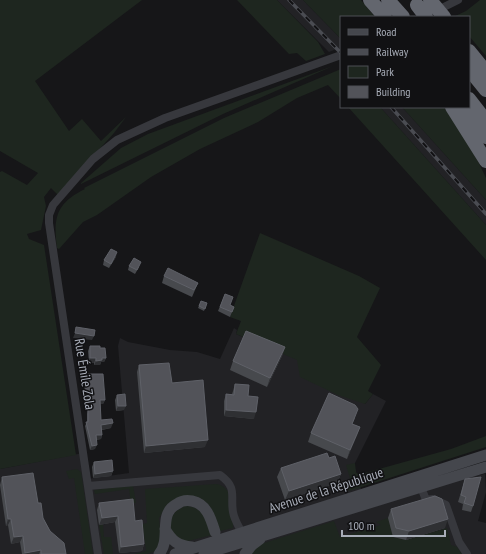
<svg xmlns="http://www.w3.org/2000/svg" width="486" height="554" font-family="'PT Sans Narrow',sans-serif">
  <rect width="100%" height="100%" fill="#161618"/>
  <path fill="#222225" d="M 277,0 L 303,0 L 341,39 L 341,47 L 329,52 Z
    M 380,107 L 402,107 L 486,200 L 486,225 Z
    M 234,328 L 237,330 L 236,334 L 297,359 L 365,404 L 373,394 L 386,401 L 355,463 L 355,468 L 367,509 L 472,476 L 485,474 L 486,492 L 478,521 L 486,523 L 486,554 L 0,554 L 0,469 L 83,453 L 87,479 L 129,473 L 118,346 L 120,338 L 128,342 L 170,350 L 197,352 L 220,359 Z"/>
  <path fill="#1e261f" d="M 0,0 L 142,0 L 35,81 L 69,131 L 82,119 L 101,141 L 126,117 L 114,133 L 58,195 L 51,188 L 44,197 L 46,206 L 41,230 L 27,234 L 29,239 L 44,245 L 76,455 L 0,469 L 0,172 L 2,171 L 27,185 L 38,173 L 0,151 Z
    M 237,0 L 277,0 L 318,42 L 325,54 L 306,61 L 297,53 L 289,54 Z
    M 303,0 L 361,0 L 375,17 L 341,17 L 341,39 Z
    M 480,0 L 486,0 L 486,56 L 469,36 L 469,17 L 453,17 L 466,11 Z
    M 333,66 L 223,114 L 81,184 L 81,183 L 121,148 L 148,134 Z
    M 341,69 L 341,99 L 328,85 L 297,98 L 258,122 L 200,149 L 151,177 L 97,215 L 83,222 L 59,249 L 57,248 C 53,218 56,203 85,189 L 84,188 L 224,118 Z
    M 348,107 L 380,107 L 486,225 L 486,260 Z
    M 402,107 L 444,107 L 473,151 L 486,178 L 486,200 Z
    M 260,233 L 359,276 L 380,288 L 357,337 L 381,365 L 368,391 L 373,394 L 365,404 L 338,395 L 300,377 L 297,360 L 236,334 L 241,321 L 230,317 Z
    M 486,436 L 486,447 L 349,491 L 346,487 L 350,478 L 346,465 L 355,463 L 356,473 L 361,474 L 451,449 Z
    M 77,469 L 81,472 L 82,478 L 93,554 L 85,554 L 74,478 L 69,479 L 66,471 Z
    M 216,484 C 234,486 234,513 233,528 L 220,531 C 215,517 213,504 198,497 L 166,507 L 159,518 L 161,539 L 157,551 L 147,554 L 134,554 L 146,551 L 143,526 L 143,524 L 147,523 L 145,489 Z
    M 133,485 L 136,503 L 131,503 L 129,489 L 95,494 L 94,490 Z
    M 185,506 C 203,506 206,520 212,535 L 184,542 L 170,531 C 170,517 172,512 185,506 Z
    M 388,518 L 393,537 L 406,540 L 447,528 L 451,545 L 457,547 L 462,554 L 249,554 L 258,545 L 264,543 L 334,521 L 340,537 L 381,525 L 376,522 Z
    M 103,524 L 104,537 L 111,537 L 113,554 L 104,554 L 99,525 Z"/>
  <g fill="none" stroke-linecap="round" stroke-linejoin="round">
    <path stroke="#37383d" stroke-width="8" d="M 436,11 L 458,0
      M 88,486 L 220,475 C 238,488 230,496 233,512 C 234,519 239,527 242,533
      M 421,487 L 426,500 L 433,499 L 446,505 L 459,542 L 467,554
      M 98,554 L 49,223 L 49,215 L 53,205 L 93,159 L 117,140 L 165,118 L 341,55"/>
    <path stroke="#45474d" stroke-width="11" d="M 165,529 C 172,541 178,546 192,547
      M 159,554 C 172,539 157,514 177,504 C 181,501 187,500 192,501 C 207,504 211,519 215,532
      M 175,554 L 486,455
      M 204,554 L 486,467
      M 245,554 L 252,545 L 260,539"/>
    <path stroke="#63666e" stroke-width="14" d="M 370,0 L 385,17
      M 388,0 L 403,17
      M 469,51 L 486,72
      M 469,69 L 486,90
      M 469,99 L 486,121
      M 452,107 L 486,161
      M 463,109 L 486,137"/>
    <g stroke="#4a4c52" stroke-width="3.5">
      <path id="rail" d="M 289,0 L 341,53
        M 391,107 L 486,214"/>
    </g>
    <use href="#rail" stroke="#111113" stroke-width="2" stroke-dasharray="6" stroke-linecap="butt"/>
    <path stroke="#63666e" stroke-width="14" d="M 430,0 L 444,17
      M 417,5 L 426,17"/>
  </g>
  <path fill="#47494d" d="M 116,257 L 109,268 L 103,265 L 104,260 Z
    M 129,266 L 139,267 L 135,274 L 128,270 Z
    M 164,276 L 198,283 L 192,297 L 162,283 Z
    M 225,294 L 230,305 L 234,307 L 230,317 L 218,311 Z
    M 201,301 L 207,303 L 204,311 L 198,308 Z
    M 90,346 L 100,348 L 106,358 L 104,362 L 101,362 L 100,365 L 94,365 L 94,363 L 89,363 L 88,351 Z
    M 285,347 L 282,356 L 267,387 L 230,370 L 233,361 Z
    M 139,365 L 172,383 L 205,447 L 144,453 L 137,372 Z
    M 86,374 L 105,400 L 103,404 L 100,404 L 101,420 L 111,428 L 102,430 L 102,435 L 101,439 L 96,440 L 95,449 L 90,450 L 85,426 L 87,422 L 87,414 L 88,409 L 90,409 L 89,397 L 85,398 L 84,379 Z
    M 235,384 L 248,396 L 254,419 L 224,416 L 224,401 L 226,394 L 232,394 L 233,391 Z
    M 117,395 L 124,410 L 116,411 L 115,400 Z
    M 355,418 L 352,424 L 360,427 L 347,459 L 308,442 L 311,433 Z
    M 329,458 L 341,474 L 337,483 L 285,500 L 277,477 L 281,468 Z
    M 94,462 L 113,471 L 111,476 L 93,478 L 92,467 Z
    M 2,477 L 38,503 L 43,518 L 50,531 L 66,554 L 22,554 L 20,542 L 11,544 L 8,525 L 6,526 L 0,485 Z
    M 465,479 L 473,506 L 471,512 L 462,510 L 463,504 L 458,502 Z
    M 99,503 L 135,521 L 144,544 L 142,551 L 119,553 L 115,522 L 99,525 L 97,510 Z
    M 391,509 L 445,528 L 406,540 L 393,537 L 388,518 Z"/>
  <path fill="#2f3033" d="M 117,252 L 116,257 L 109,268 Z
    M 75,333 L 94,336 L 92,340 L 73,338 Z
    M 285,347 L 282,356 L 267,387 L 270,378 Z
    M 90,358 L 96,358 L 94,363 L 89,363 Z
    M 102,358 L 106,358 L 104,362 L 101,362 L 100,365 L 94,365 L 96,361 Z
    M 86,393 L 91,393 L 89,397 L 85,398 Z
    M 100,400 L 105,400 L 103,404 L 98,404 Z
    M 118,406 L 126,406 L 124,410 L 116,411 Z
    M 226,410 L 256,412 L 254,419 L 224,416 Z
    M 113,423 L 111,428 L 100,430 L 101,425 Z
    M 360,427 L 357,436 L 347,459 L 350,450 Z
    M 96,435 L 102,435 L 101,439 L 94,440 Z
    M 208,440 L 205,447 L 144,453 L 146,446 Z
    M 97,445 L 95,449 L 90,450 L 92,446 Z
    M 113,471 L 111,476 L 93,478 L 95,474 Z
    M 341,474 L 337,483 L 285,500 L 289,491 Z
    M 118,516 L 115,522 L 99,525 L 102,518 Z
    M 8,519 L 11,519 L 8,525 L 6,526 Z
    M 448,519 L 445,528 L 406,540 L 409,531 Z
    M 23,536 L 20,542 L 11,544 L 14,537 Z
    M 144,544 L 142,551 L 119,553 L 121,547 Z
    M 41,550 L 39,554 L 25,554 L 25,553 Z"/>
  <path fill="#525359" stroke="#5f6168" d="M 111,249 L 117,252 L 111,264 L 104,260 Z
    M 134,258 L 141,262 L 137,270 L 129,266 Z
    M 168,268 L 198,283 L 194,290 L 164,276 Z
    M 225,294 L 233,297 L 230,305 L 234,307 L 232,312 L 220,307 Z
    M 201,301 L 207,303 L 205,309 L 199,306 Z
    M 76,327 L 95,330 L 94,336 L 75,333 Z
    M 246,331 L 285,347 L 270,378 L 233,361 Z
    M 90,346 L 100,346 L 100,348 L 105,348 L 106,358 L 102,358 L 102,360 L 96,361 L 96,358 L 90,358 Z
    M 169,363 L 172,383 L 203,380 L 208,440 L 146,446 L 139,365 Z
    M 86,374 L 103,374 L 105,400 L 100,400 L 101,420 L 112,419 L 113,423 L 101,425 L 102,435 L 96,435 L 97,445 L 92,446 L 86,422 L 88,422 L 88,409 L 92,409 L 91,393 L 86,393 Z
    M 235,384 L 249,385 L 248,396 L 258,397 L 256,412 L 226,410 L 226,394 L 234,395 Z
    M 329,393 L 355,405 L 358,409 L 352,424 L 360,427 L 350,450 L 311,433 Z
    M 125,394 L 126,406 L 118,406 L 117,395 Z
    M 327,453 L 329,458 L 335,456 L 341,474 L 289,491 L 281,468 Z
    M 112,460 L 113,471 L 95,474 L 94,462 Z
    M 33,473 L 38,503 L 41,503 L 43,518 L 50,531 L 64,543 L 66,554 L 41,554 L 41,550 L 25,553 L 23,536 L 14,537 L 11,519 L 8,519 L 2,477 Z
    M 481,477 L 473,506 L 464,503 L 466,497 L 461,495 L 465,479 Z
    M 435,496 L 442,499 L 448,519 L 409,531 L 396,528 L 391,509 Z
    M 133,499 L 135,521 L 142,520 L 144,544 L 121,547 L 118,516 L 102,518 L 99,503 Z"/>
  <g text-anchor="middle" dominant-baseline="central" stroke-width="3" stroke-linejoin="round" paint-order="stroke">
    <g font-size="14" fill="#a8adb8" stroke="#111113">
      <text transform="translate(85 374) rotate(81)">Rue Émile Zola</text>
      <text transform="translate(326 490) rotate(-18)">Avenue de la République</text>
    </g>
  </g>
  <rect x="340" y="16" width="130" height="92" fill="#111113" stroke="#4d4f55"/>
  <rect x="348" y="29" width="20" height="6" fill="#45474d" stroke="#4d4f55"/>
  <text x="376" y="36" font-size="12" fill="#a8adb8">Road</text>
  <rect x="348" y="49" width="20" height="6" fill="#4a4c52" stroke="#4d4f55"/>
  <text x="376" y="56" font-size="12" fill="#a8adb8">Railway</text>
  <rect x="348" y="66" width="20" height="12" fill="#1e261f" stroke="#4d4f55"/>
  <text x="376" y="76" font-size="12" fill="#a8adb8">Park</text>
  <rect x="348" y="86" width="20" height="12" fill="#525359" stroke="#4d4f55"/>
  <text x="376" y="96" font-size="12" fill="#a8adb8">Building</text>
  <path d="M342 530v6h103v-6" fill="none" stroke="#a8adb8" stroke-width="2"/>
  <text x="348" y="530" font-size="12" fill="#a8adb8" stroke="#111113" stroke-width="3" paint-order="stroke">100 m</text>
</svg>
